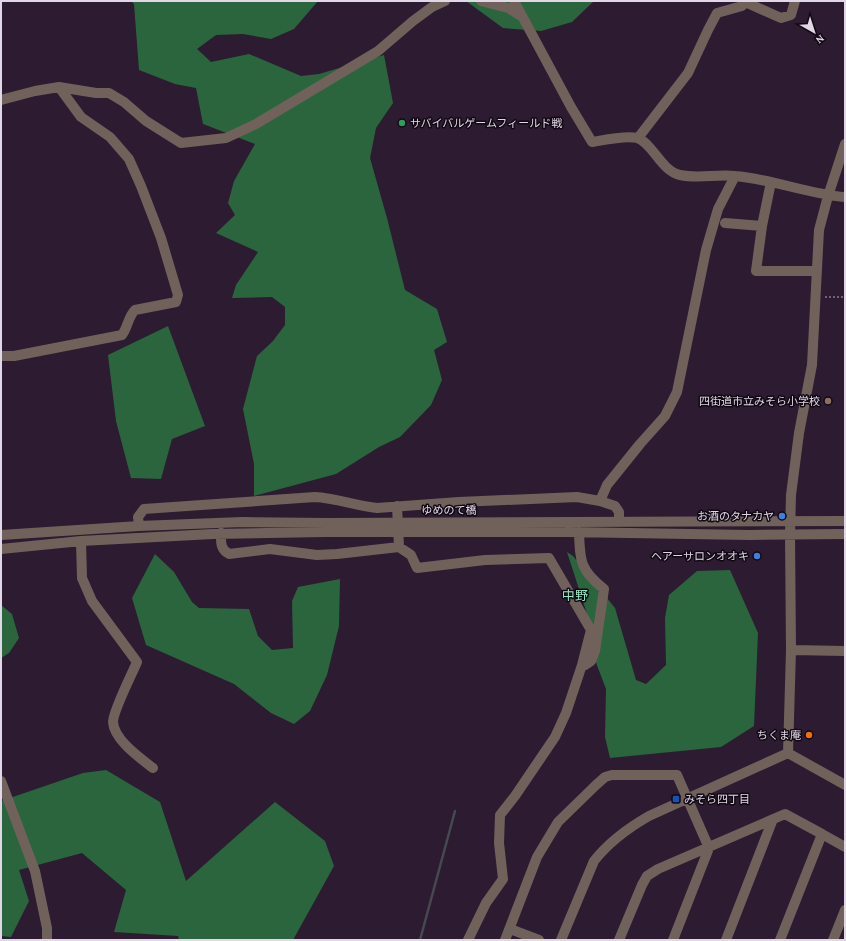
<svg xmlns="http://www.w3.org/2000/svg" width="846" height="941" font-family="'Crimson Pro','Noto Sans JP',serif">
  <rect width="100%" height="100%" fill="#2d1b31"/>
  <path fill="#2a653e" d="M 131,1 L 318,1 L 294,29 L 271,39 L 243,34 L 216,35 L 197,49 L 211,62 L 249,54 L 301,76 L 319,74 L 384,55 L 393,103 L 376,128 L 370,158 L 387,218 L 405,290 L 437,309 L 447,342 L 434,350 L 442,380 L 431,405 L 400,437 L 379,447 L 336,474 L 254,496 L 254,464 L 243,409 L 257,356 L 273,341 L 285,325 L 285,307 L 272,297 L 232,298 L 236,285 L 258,252 L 216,233 L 235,215 L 228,203 L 234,181 L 255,144 L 203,124 L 196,88 L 175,84 L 139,70 L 134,4 Z
    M 466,1 L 594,1 L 572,22 L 541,31 L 503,28 Z
    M 168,326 L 205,426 L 172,439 L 161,479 L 131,478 L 116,421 L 108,355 Z
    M 567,552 L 573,556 L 615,608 L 636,680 L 646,684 L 666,665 L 665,618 L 669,595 L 697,571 L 730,570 L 758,633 L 754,726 L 721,747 L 610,758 L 605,737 L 606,689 L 595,660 L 589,620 Z
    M 155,554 L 174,572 L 192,602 L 199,608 L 249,609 L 258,636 L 272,650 L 293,648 L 292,601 L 298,587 L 340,579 L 339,626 L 327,675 L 310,711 L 294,724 L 271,713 L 234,684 L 146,645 L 132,598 Z
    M 1,605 L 12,614 L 19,638 L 9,653 L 1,658 Z
    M 106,770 L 160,802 L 186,881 L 275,802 L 325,841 L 334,866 L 293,940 L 179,940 L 178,936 L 114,932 L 126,890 L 82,853 L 19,870 L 29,901 L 11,937 L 1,936 L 1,801 L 83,773 Z"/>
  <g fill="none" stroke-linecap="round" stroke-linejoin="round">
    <path stroke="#464950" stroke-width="2.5" d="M 420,940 L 455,811"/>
    <path stroke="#8a7b8e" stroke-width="1.5" stroke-dasharray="2 2" stroke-linecap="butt" d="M 825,297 L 845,297"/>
    <path stroke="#70625b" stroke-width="10" d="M 481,1 L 508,8 L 521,16
      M 514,1 L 571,107 L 592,142 C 604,140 626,135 637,138 C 652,142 661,171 680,175 C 698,179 717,174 735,176 C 772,179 808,194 845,197
      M 745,2 L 781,18 L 791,15 L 795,1
      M 1,100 L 35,91 L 59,87 L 96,93 L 109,93 L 124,102 L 146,121 L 181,143 L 226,138 L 256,124 L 378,51 L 413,21 L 432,7 L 445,1
      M 638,138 L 688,73 L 708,30 L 717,13 L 742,6 L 746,1
      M 771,182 L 762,226 L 756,271 L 817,271
      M 725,223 L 762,226
      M 1,356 L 14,356 L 122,335 C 128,327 128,317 135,310 L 176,302 L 178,295 L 161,238 L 141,186 L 129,159 L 110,137 L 81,117 L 59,87
      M 600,501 L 607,485 L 640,444 L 665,416 L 677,392 L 706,250 L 718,209 L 735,176
      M 397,506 L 399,547
      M 572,522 L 845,521
      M 139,526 L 138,517 L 144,509 L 315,497 C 336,498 356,506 377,508 L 459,502 L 577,497 L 600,501 L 615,506 L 619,512 L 619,522
      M 567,532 L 750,535 L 845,534
      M 579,532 C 580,561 580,570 604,589 L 595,651 L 591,661 L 585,665 L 582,665
      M 221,533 C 221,542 220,549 229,554 L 270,549 L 317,555 L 337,554 L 399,547 L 411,555 L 417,568 L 485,560 L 549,558 L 591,630 L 582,665 L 566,713 L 555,737 L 515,796 L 500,815 L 499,843 L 503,879 L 486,903 L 468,940
      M 1,535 L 139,526 L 242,522 L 327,523
      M 81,541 L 82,578 L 92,601 L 137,662 C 132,674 113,711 113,722 C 114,740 140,758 153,768
      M 1,549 L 81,541 L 213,534 L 326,532
      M 791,650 L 845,651
      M 788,753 L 791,650 L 790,534 L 791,495 L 799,433 L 812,365 L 819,230 L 828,196 L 845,144
      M 788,753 L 845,785
      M 1,781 L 35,871 L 47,928 L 47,940
      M 510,929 L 539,940
      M 505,940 L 537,857 L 558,822 L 596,785 L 605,777 L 612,775 L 677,775 L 709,848 L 673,940
      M 561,940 L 594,861 C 609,842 628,828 649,816 L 788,753
      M 619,940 L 642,885 L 647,876 L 658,869 L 785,814 L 822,834
      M 726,940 L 773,819
      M 780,940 L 822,834 L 845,847
      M 833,940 L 845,910"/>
    <path stroke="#70625b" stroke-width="10" d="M 327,523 L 572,522
      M 326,532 L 567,532"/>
  </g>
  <circle fill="#2e9e5b" stroke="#100913" stroke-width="1.5" cx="402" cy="123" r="4"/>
  <circle fill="#8d6e63" stroke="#100913" stroke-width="1.5" cx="828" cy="401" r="4"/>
  <g fill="#3f7fe0" stroke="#100913" stroke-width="1.5">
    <circle cx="782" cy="516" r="4"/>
    <circle cx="757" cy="556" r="4"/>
  </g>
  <circle fill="#e8710a" stroke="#100913" stroke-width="1.5" cx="809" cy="735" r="4"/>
  <rect fill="#1a4fb4" stroke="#100913" stroke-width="1.5" x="672" y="795" width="8" height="8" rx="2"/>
  <g text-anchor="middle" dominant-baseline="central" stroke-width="3" stroke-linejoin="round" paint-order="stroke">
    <g font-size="11" fill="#e2d7e6" stroke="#100913" text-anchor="end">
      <text x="410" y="123" text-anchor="start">サバイバルゲームフィールド戦</text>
      <text x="820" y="401">四街道市立みそら小学校</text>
      <text x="774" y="516">お酒のタナカヤ</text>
      <text x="749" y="556">ヘアーサロンオオキ</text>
      <text x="801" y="735">ちくま庵</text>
      <text x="684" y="799" text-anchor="start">みそら四丁目</text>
    </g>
    <g font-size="11" fill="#e2d7e6" stroke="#100913">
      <text x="449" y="510">ゆめのて橋</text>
    </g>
    <g font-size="13" fill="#92e8c2" stroke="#100913">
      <text x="575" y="595">中野</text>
    </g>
  </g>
  <rect width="846" height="941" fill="none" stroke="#e2d7e6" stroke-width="4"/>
  <g transform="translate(814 32) rotate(141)" stroke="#100913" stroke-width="3" paint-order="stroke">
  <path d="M0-3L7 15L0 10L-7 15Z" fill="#e2d7e6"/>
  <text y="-6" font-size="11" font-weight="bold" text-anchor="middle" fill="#e2d7e6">N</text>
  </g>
</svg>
